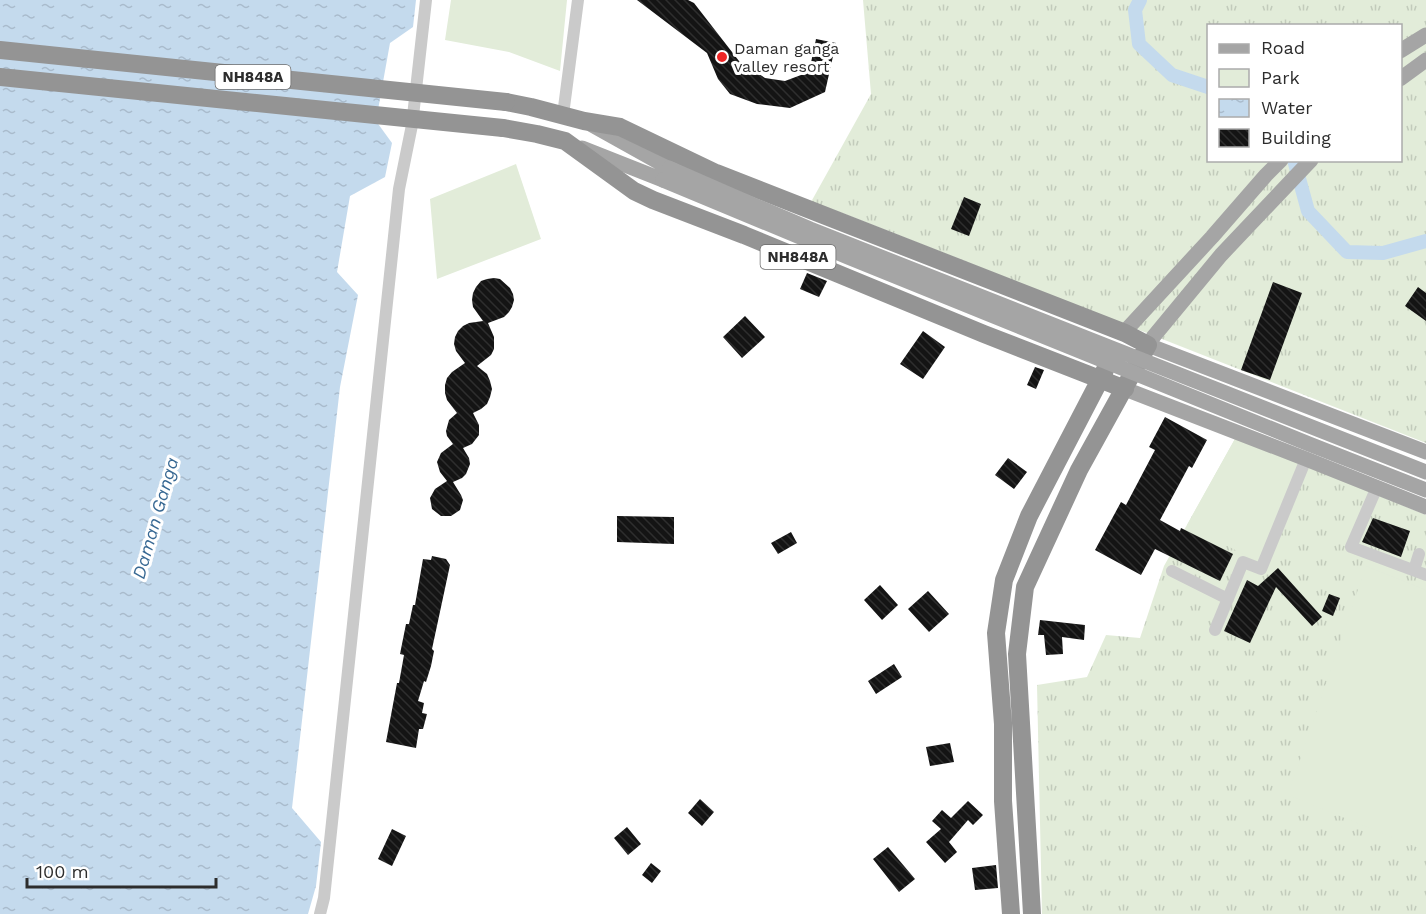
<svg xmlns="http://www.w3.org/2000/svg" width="1426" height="914" font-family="'Work Sans',sans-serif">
  <defs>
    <pattern id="grass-tufts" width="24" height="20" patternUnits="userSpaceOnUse" patternTransform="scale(1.5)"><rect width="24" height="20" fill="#e2ecd9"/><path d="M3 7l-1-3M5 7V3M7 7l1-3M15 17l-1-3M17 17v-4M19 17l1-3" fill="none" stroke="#c2cbbb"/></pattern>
    <pattern id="water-ripples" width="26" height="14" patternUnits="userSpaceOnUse" patternTransform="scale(1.5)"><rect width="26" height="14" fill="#c4daed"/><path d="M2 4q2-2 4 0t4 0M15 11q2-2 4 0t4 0" fill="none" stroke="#a9bbcc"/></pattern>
    <pattern id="building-back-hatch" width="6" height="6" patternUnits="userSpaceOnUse" patternTransform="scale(1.5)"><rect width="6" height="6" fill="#141414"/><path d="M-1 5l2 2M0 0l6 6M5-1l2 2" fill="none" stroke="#2e2e2e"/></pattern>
  </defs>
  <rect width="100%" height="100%" fill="#fff"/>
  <path fill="url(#grass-tufts)" fill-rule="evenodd" d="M 863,0 L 1426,0 L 1426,443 L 845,214 L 811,202 L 871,94 ZM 1208,26 L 1400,26 L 1400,160 L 1208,160 Z
    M 1236,437 L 1426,515 L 1426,914 L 1042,914 L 1037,685 L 1087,677 L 1106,635 L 1140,638 L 1164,566 Z"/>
  <path fill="#e2ecd9" d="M 451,0 L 567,0 L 560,71 L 509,52 L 445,40 Z
    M 516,164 L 541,239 L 437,279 L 430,199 Z
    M 1236,437 L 1299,462 L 1266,566 L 1187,525 Z
    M 1366,566 L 1426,590 L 1426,851 L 1288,795 Z"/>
  <path fill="url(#water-ripples)" d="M 0,0 L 416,0 L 413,27 L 390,43 L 376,121 L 392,143 L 385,177 L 350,196 L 337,272 L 358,295 L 340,387 L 292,808 L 321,842 L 316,886 L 308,914 L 0,914 Z"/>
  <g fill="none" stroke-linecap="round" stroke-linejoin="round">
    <path stroke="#c4daed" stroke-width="14" d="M 1140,0 L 1135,10 L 1139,44 L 1172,75 L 1208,87
      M 1294,160 L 1308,211 L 1347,252 L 1383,253 L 1426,241"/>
  </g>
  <path fill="url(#building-back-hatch)" d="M 637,0 L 688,0 L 694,3 L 739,61 L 765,78 L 785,81 L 809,72 L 816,39 L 836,43 L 825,92 L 790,108 L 757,104 L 730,94 L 718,79 L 707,53 Z
    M 964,197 L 981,204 L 969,236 L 951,229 Z
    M 807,273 L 827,281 L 819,297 L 800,289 Z
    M 494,278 L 500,279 L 510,288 L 513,294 L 514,300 L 512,307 L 509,312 L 504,317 L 488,323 L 494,337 L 494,349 L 491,355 L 477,366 L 487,374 L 490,381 L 492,389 L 490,397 L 487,404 L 481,409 L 473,413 L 479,425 L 479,435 L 472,444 L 463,448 L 469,458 L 470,464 L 466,474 L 462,478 L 453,482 L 461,495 L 463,500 L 460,510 L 451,516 L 441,516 L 432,509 L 430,498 L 435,489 L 447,481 L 440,472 L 437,462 L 441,453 L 453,444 L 447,436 L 446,431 L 449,420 L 457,413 L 447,400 L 445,393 L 445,385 L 447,378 L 452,372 L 465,363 L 456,351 L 454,344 L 455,337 L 458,331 L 463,326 L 469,323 L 483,321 L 473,307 L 472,300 L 473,293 L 476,287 L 481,281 L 487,279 Z
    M 1273,282 L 1302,293 L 1270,380 L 1241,370 Z
    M 1418,287 L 1426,293 L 1426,321 L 1405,306 Z
    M 745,316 L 765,337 L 742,358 L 723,337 Z
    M 923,331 L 945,347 L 923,379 L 900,364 Z
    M 1035,367 L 1044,370 L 1036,389 L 1027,385 Z
    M 1165,417 L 1207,440 L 1192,468 L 1189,466 L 1160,520 L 1180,531 L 1181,528 L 1233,554 L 1220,581 L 1155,549 L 1141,575 L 1095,550 L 1121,502 L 1126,505 L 1155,450 L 1149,447 Z
    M 1008,458 L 1027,472 L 1014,489 L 995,475 Z
    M 617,516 L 674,517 L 674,544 L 617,542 Z
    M 1373,518 L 1410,531 L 1401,557 L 1362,542 Z
    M 791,532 L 797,543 L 778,554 L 771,543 Z
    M 432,556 L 446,559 L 450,565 L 432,649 L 434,651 L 431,666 L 426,682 L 424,681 L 418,701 L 424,703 L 422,713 L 427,714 L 423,729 L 419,729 L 416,748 L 386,742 L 397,683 L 399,683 L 404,655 L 400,654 L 406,624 L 409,624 L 413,605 L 415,605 L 423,559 L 431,560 Z
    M 1278,568 L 1322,617 L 1312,626 L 1276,587 L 1250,643 L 1224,631 L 1247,580 L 1258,586 Z
    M 880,585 L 898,605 L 882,620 L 864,600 Z
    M 928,591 L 949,614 L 929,632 L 908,609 Z
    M 1329,594 L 1340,598 L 1333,616 L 1322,611 Z
    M 1040,620 L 1085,625 L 1084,640 L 1062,637 L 1063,654 L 1046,655 L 1044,635 L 1038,635 Z
    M 894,664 L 902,677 L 876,694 L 868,681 Z
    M 950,743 L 954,762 L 930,766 L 926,747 Z
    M 700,799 L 714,812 L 702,826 L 688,813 Z
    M 968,801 L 983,815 L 973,825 L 968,820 L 949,842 L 957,852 L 945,863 L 926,842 L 941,829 L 932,821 L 942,810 L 951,818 Z
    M 627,827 L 641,844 L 628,855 L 614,838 Z
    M 392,829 L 406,836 L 392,866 L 378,859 Z
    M 888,847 L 915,879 L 899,892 L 873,859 Z
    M 651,863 L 661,871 L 652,883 L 642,875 Z
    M 996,865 L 998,888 L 975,890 L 972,868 Z"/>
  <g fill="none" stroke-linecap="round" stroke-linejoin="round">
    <path stroke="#cacaca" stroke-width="12" d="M 563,115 L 578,0
      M 1377,487 L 1351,547 L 1426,575
      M 1414,570 L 1419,554
      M 1172,571 L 1228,599
      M 1215,630 L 1243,562 L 1261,569 L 1306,459
      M 320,914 L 324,898 L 399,189 L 412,125 L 426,0"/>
    <path stroke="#a5a5a5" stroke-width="15" d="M 1400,51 L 1426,35
      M 1400,79 L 1426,60
      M 592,125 L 669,168
      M 582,148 L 663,180
      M 1311,160 L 1221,255 L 1154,336 L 1148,345 L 1426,452
      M 1125,333 L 1129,327 L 1212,237 L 1266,175 L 1281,160
      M 1125,389 L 1306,459 L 1426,507"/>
    <path stroke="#949494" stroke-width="18" d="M 506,102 L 531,107 L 584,121 L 620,127 L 716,173 L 1125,333 L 1148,345 L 1079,470 L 1025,587 L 1017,654 L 1032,914
      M 503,128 L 537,134 L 565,141 L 634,191 L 653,200 L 744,235 L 984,334 L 1125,389
      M 1011,914 L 1003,801 L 1003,724 L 996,633 L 1004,580 L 1029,516 L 1105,370"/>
    <path stroke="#a5a5a5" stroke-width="15" d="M 669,168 L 733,196 L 810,229 L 1426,472
      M 663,180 L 848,257 L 1309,444 L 1426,490"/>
    <path stroke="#949494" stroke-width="18" d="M 0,50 L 506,102
      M 0,77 L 503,128"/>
  </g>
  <circle fill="#ee2525" stroke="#fff" stroke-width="2" cx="722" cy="57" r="6"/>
  <g text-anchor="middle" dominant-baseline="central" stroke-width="6" stroke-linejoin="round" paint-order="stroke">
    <g fill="#fff" stroke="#6c6c6c" stroke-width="1.5">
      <rect x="215.5" y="65" width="75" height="24" rx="4.5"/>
      <rect x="760.5" y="245" width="75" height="24" rx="4.5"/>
    </g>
    <g font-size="15" font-weight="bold" fill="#2d2d2d">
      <text x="253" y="77">NH848A</text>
      <text x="798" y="257">NH848A</text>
    </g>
    <g font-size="16" fill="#2d2d2d" stroke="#fff" text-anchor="start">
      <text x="734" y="48">Daman ganga<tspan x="734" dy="18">valley resort</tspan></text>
    </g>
    <g font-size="18" font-style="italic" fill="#376893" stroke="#fff">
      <text transform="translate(155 518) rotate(-74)">Daman Ganga</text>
    </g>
  </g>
  <rect x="1207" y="24" width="195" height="138" fill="#ffffff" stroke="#ababab" stroke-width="1.5"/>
  <rect x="1219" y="44" width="30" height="9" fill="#a5a5a5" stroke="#ababab" stroke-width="1.5"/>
  <text x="1261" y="54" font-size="18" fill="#2d2d2d">Road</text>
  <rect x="1219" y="69" width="30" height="18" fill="#e2ecd9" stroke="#ababab" stroke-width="1.5"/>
  <text x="1261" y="84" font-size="18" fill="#2d2d2d">Park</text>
  <rect x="1219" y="99" width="30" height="18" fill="url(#water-ripples)" stroke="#ababab" stroke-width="1.5"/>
  <text x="1261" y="114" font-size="18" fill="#2d2d2d">Water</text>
  <rect x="1219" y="129" width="30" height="18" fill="url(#building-back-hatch)" stroke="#ababab" stroke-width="1.5"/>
  <text x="1261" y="144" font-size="18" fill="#2d2d2d">Building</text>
  <path d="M27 878v9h189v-9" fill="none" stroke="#2d2d2d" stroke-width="3"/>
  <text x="36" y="878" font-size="18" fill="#2d2d2d" stroke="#ffffff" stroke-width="4.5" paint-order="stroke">100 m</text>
</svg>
